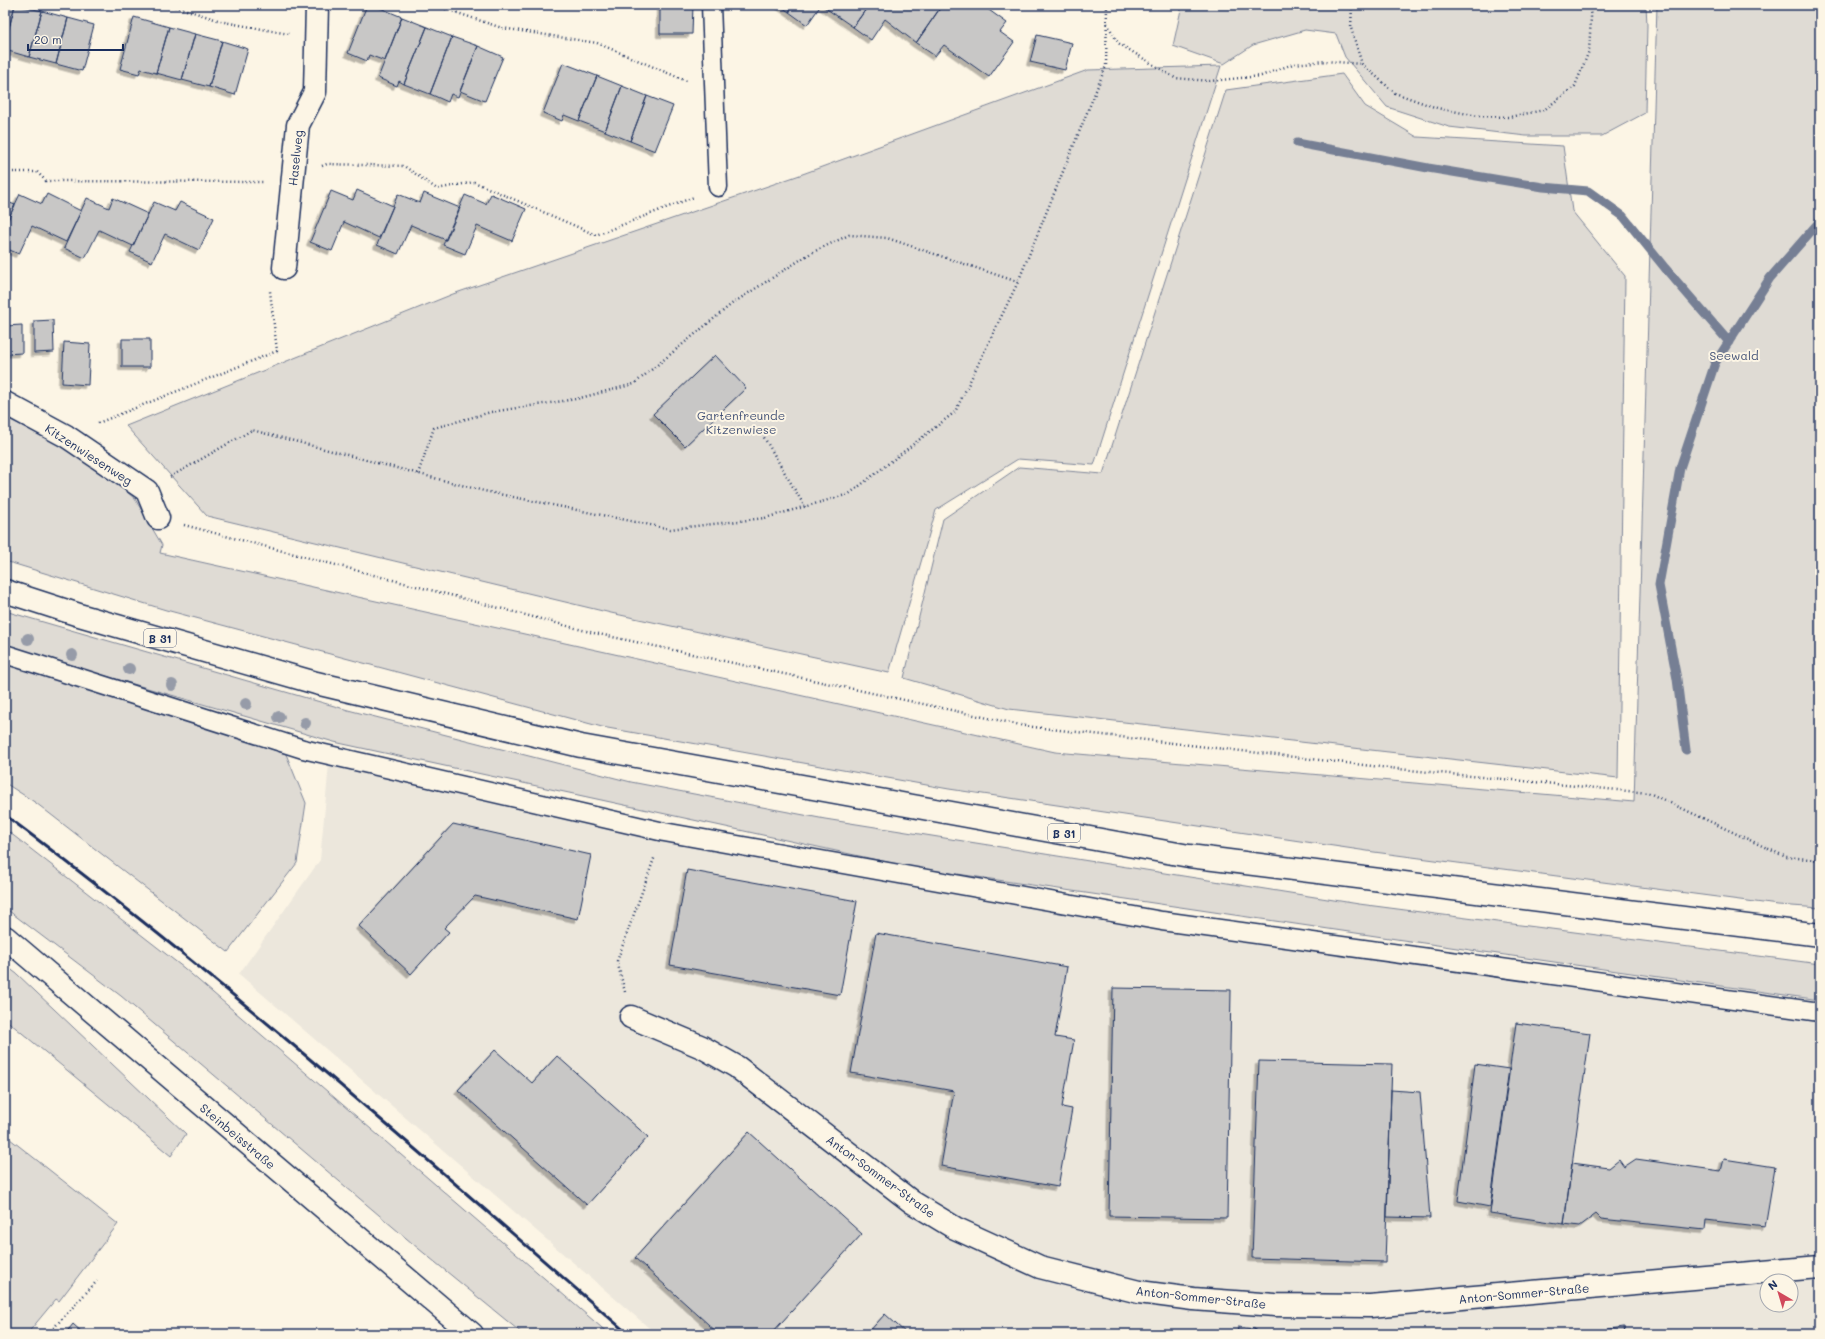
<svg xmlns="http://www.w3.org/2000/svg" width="1825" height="1339" font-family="Mali,sans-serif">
  <defs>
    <filter id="shadow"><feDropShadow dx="-3.5" dy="3.5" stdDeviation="0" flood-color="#0004"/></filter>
  </defs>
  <rect width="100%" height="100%" fill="#fcf5e5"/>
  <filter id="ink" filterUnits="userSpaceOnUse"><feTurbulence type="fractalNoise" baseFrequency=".025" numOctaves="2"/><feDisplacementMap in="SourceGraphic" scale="8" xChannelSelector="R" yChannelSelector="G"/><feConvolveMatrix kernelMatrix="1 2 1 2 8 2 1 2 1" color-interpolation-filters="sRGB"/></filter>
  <g filter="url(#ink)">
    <path fill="#ece7dc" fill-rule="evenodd" d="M 329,764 L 1161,925 L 1820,1018 L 1820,1334 L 656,1334 L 239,974 L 320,860 ZM 1767,1281 L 1791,1281 L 1791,1305 L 1767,1305 Z"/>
    <path fill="#dfdbd4" stroke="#7d8599" d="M 1182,5 L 1646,5 L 1647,25 L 1645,113 L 1602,136 L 1526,136 L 1449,127 L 1387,107 L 1345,57 L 1336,34 L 1305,30 L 1253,45 L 1224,64 L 1173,46 Z
      M 1657,5 L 1820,5 L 1820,908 L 1778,905 L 1374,852 L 949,789 L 602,727 L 166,610 L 5,561 L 5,417 L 93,462 L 135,499 L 162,545 L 160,553 L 1055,752 L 1634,802 Z
      M 1221,66 L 1094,465 L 1018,459 L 936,510 L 889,673 L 611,613 L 207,516 L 126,426 L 453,294 L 797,176 L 1088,70 Z
      M 1342,74 L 1365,106 L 1417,137 L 1563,146 L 1572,211 L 1625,276 L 1618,778 L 1009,709 L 904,678 L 943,519 L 1019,467 L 1103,474 L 1226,90 Z
      M 5,611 L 348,710 L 631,782 L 825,819 L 1359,904 L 1820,964 L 1820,1000 L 1484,952 L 910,867 L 334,742 L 5,647 Z
      M 5,658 L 286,754 L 306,803 L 297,863 L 228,952 L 36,803 L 5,783 Z
      M 5,829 L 184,968 L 609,1334 L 523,1334 L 419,1249 L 121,996 L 5,908 Z
      M 5,965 L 17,974 L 186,1134 L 171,1156 L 5,1019 Z
      M 5,1135 L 118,1224 L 59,1301 L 56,1299 L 27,1334 L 5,1334 Z"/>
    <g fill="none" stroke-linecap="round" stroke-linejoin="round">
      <path stroke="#767f94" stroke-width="9" d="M 1297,143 L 1428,168 L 1543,187 L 1588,191 L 1623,216 L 1665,268 L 1729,342
        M 1686,750 L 1677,679 L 1659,585 L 1680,468 L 1715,363 L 1770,278 L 1820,221"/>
    </g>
    <path fill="#c8c7c6" stroke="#1b2f5e" filter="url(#shadow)" d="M 5,5 L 15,5 L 5,43 Z
      M 15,5 L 42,11 L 29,57 L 5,50 L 5,43 Z
      M 367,5 L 373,5 L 402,17 L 385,61 L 369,55 L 367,61 L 348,53 Z
      M 660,5 L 693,5 L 692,34 L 660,34 Z
      M 779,5 L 793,5 L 789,12 Z
      M 793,5 L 821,5 L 807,25 L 789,12 Z
      M 821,5 L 869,5 L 853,27 Z
      M 869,5 L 939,5 L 941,7 L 916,43 L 885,19 L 871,40 L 853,27 Z
      M 942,5 L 962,5 L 967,9 L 970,5 L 982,5 L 1007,23 L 1000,32 L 1014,42 L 989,77 L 944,45 L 935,56 L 916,43 Z
      M 42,11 L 68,18 L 56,64 L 29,57 Z
      M 134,17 L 169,27 L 156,73 L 141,69 L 139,74 L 120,69 Z
      M 402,17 L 427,27 L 404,84 L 399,81 L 397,86 L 378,78 Z
      M 68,18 L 94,25 L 82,71 L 56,64 Z
      M 169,27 L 195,34 L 182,80 L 156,73 Z
      M 427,27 L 452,37 L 430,94 L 404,84 Z
      M 195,34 L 222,41 L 209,87 L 182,80 Z
      M 1037,35 L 1072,43 L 1065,70 L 1030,62 Z
      M 452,37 L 478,46 L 458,97 L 451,94 L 448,102 L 430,94 Z
      M 222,41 L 248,49 L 235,95 L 209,87 Z
      M 478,46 L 503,57 L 485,101 L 460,91 Z
      M 563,63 L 597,76 L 579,121 L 564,115 L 562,121 L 543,113 Z
      M 597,76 L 622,86 L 605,131 L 579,121 Z
      M 622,86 L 647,96 L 630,141 L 605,131 Z
      M 647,96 L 673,106 L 655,151 L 630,141 Z
      M 357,190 L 393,206 L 379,238 L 344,222 L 332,251 L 310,242 L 331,191 L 353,200 Z
      M 424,193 L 460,208 L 446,240 L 411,225 L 398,254 L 377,245 L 398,194 L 420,203 Z
      M 20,194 L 42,204 L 47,194 L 81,211 L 66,242 L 32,226 L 19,254 L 5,248 L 5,226 Z
      M 491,194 L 526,209 L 512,241 L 477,226 L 465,254 L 443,245 L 465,195 L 486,204 Z
      M 87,198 L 109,208 L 113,198 L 148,214 L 133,246 L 99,230 L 85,258 L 64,248 Z
      M 5,201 L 15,205 L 5,226 Z
      M 154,202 L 175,211 L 180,202 L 214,218 L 199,250 L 165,234 L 152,262 L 130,252 Z
      M 53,320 L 54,352 L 34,353 L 34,321 Z
      M 22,325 L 22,353 L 5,354 L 5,326 Z
      M 122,339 L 150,339 L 150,367 L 122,367 Z
      M 64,342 L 90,344 L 88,385 L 62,383 Z
      M 715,355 L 746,388 L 685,446 L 653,414 Z
      M 453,824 L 591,855 L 578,919 L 475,896 L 444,928 L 449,932 L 411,974 L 359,926 Z
      M 687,870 L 857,901 L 840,995 L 670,965 Z
      M 876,933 L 1067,967 L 1055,1037 L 1074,1040 L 1062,1107 L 1072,1109 L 1058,1187 L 941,1166 L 954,1091 L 851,1073 Z
      M 1113,988 L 1231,990 L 1227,1218 L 1109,1216 Z
      M 1516,1023 L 1590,1033 L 1564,1224 L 1490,1213 Z
      M 495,1050 L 532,1083 L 557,1056 L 648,1137 L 587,1205 L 458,1090 Z
      M 1259,1061 L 1392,1064 L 1385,1262 L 1252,1258 Z
      M 1475,1064 L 1509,1069 L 1490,1207 L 1458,1201 Z
      M 1391,1090 L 1420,1092 L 1430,1218 L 1387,1217 Z
      M 749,1132 L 862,1234 L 771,1334 L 719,1334 L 635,1258 Z
      M 1636,1159 L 1721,1171 L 1724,1159 L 1775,1167 L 1765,1227 L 1706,1220 L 1705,1230 L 1601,1219 L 1596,1214 L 1580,1226 L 1564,1224 L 1572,1163 L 1609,1168 L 1619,1160 L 1624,1167 Z
      M 885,1314 L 907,1334 L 867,1334 Z
      M 73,1324 L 84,1334 L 65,1334 Z
      M 1238,1327 L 1255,1329 L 1254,1334 L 1237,1334 Z
      M 1624,1327 L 1625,1334 L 1575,1334 Z"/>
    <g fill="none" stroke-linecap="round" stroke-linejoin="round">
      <g stroke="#1b2f5e" stroke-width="21">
        <path id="lane" d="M 711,5 L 718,187
          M 5,654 L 303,749 L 664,832 L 1162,921 L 1820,1012"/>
      </g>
      <g stroke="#1b2f5e" stroke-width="25">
        <path id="street" d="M 284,268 L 298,125 L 315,92 L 317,5
          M 5,403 L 66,436 L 147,491 L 158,518
          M 5,937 L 472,1334
          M 631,1017 L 702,1047 L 737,1067 L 912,1202 L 955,1228 L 1040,1267 L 1139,1292 L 1193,1299 L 1275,1305 L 1370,1306 L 1820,1267"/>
      </g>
      <g stroke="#1b2f5e" stroke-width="25">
        <path id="primary" d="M 5,591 L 79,615 L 316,683 L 581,746 L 1189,856 L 1820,935"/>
      </g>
      <path stroke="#1b2f5e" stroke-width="2.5" stroke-dasharray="1 3" stroke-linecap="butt" d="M 171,5 L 224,22 L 289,34
        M 434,5 L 502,28 L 597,43 L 689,82
        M 1352,5 L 1351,28 L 1362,64 L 1395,93 L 1437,108 L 1478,116 L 1509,117 L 1544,110 L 1575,86 L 1589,51 L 1591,17 L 1589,5
        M 1107,23 L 1118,43 L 1175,78 L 1210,81 L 1261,76 L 1293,64 L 1325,61 L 1362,64
        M 322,166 L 327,164 L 404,166 L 437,189 L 474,182 L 596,235 L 694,197
        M 5,172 L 37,172 L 46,181 L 265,182
        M 98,423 L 277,351 L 270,291
        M 762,434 L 805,507
        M 418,474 L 434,428 L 491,412 L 576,399 L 634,384 L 733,303 L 811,253 L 849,235 L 887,238 L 1018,282
        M 170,477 L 252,430 L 484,491 L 670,529 L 765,518 L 849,494 L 955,412 L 1018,282 L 1106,66 L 1107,5
        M 184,525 L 594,633 L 1025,726 L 1398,769 L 1649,793 L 1786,857 L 1820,860
        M 625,992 L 617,961 L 655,856
        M 48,1334 L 97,1281"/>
      <use href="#lane" stroke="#fcf5e5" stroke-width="18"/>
      <use href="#street" stroke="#fcf5e5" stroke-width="22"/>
      <use href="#primary" stroke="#fcf5e5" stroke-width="22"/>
      <path stroke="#1b2f5e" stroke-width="3" d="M 5,815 C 222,977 424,1157 628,1334"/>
    </g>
    <g fill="#969ba8">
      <circle cx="28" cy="639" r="6"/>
      <circle cx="72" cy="655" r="6"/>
      <circle cx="129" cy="669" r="6"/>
      <circle cx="172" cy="685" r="6"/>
      <circle cx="246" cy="704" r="6"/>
      <circle cx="279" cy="717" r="6"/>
      <circle cx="305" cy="723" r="6"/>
    </g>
  </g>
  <g text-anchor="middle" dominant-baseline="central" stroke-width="4" stroke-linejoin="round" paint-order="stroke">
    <g fill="#fcf5e5" stroke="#5e6a86" stroke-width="1">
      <rect x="144" y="629" width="32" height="18" rx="3"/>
      <rect x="1048" y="824" width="32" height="18" rx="3"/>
    </g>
    <g font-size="11" font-weight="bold" fill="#1b2f5e">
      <text x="160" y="638">B 31</text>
      <text x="1064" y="833">B 31</text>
    </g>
    <g font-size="12" fill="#1b2f5e" stroke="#fcf5e5">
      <text transform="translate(295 158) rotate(-84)">Haselweg</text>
      <text transform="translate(89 454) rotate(33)">Kitzenwiesenweg</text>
      <text transform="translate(238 1136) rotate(40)">Steinbeisstraße</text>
      <text transform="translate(881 1176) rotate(36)">Anton-Sommer-Straße</text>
      <text transform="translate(1524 1293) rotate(-5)">Anton-Sommer-Straße</text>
      <text transform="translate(1201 1297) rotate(6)">Anton-Sommer-Straße</text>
    </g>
    <g font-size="12" fill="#425176" stroke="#fcf5e5">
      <text x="1734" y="355">Seewald</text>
      <text x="741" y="415">Gartenfreunde<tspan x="741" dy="14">Kitzenwiese</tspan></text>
    </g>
  </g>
  <rect width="1825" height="1339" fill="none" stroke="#fcf5e5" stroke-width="20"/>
  <rect x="10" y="10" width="1805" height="1319" fill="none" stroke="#1b2f5e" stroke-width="1.5" filter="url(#ink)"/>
  <g transform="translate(1779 1293) rotate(322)"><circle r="19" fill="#fcf5e5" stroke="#a2a6af"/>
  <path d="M0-3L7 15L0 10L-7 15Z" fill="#d1495b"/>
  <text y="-6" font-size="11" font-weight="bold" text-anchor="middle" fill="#1b2f5e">N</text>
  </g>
  <path d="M28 44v6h95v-6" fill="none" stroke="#1b2f5e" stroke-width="2"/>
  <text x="34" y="44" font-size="12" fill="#1b2f5e" stroke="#fcf5e5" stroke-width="3" paint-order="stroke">20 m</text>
</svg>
